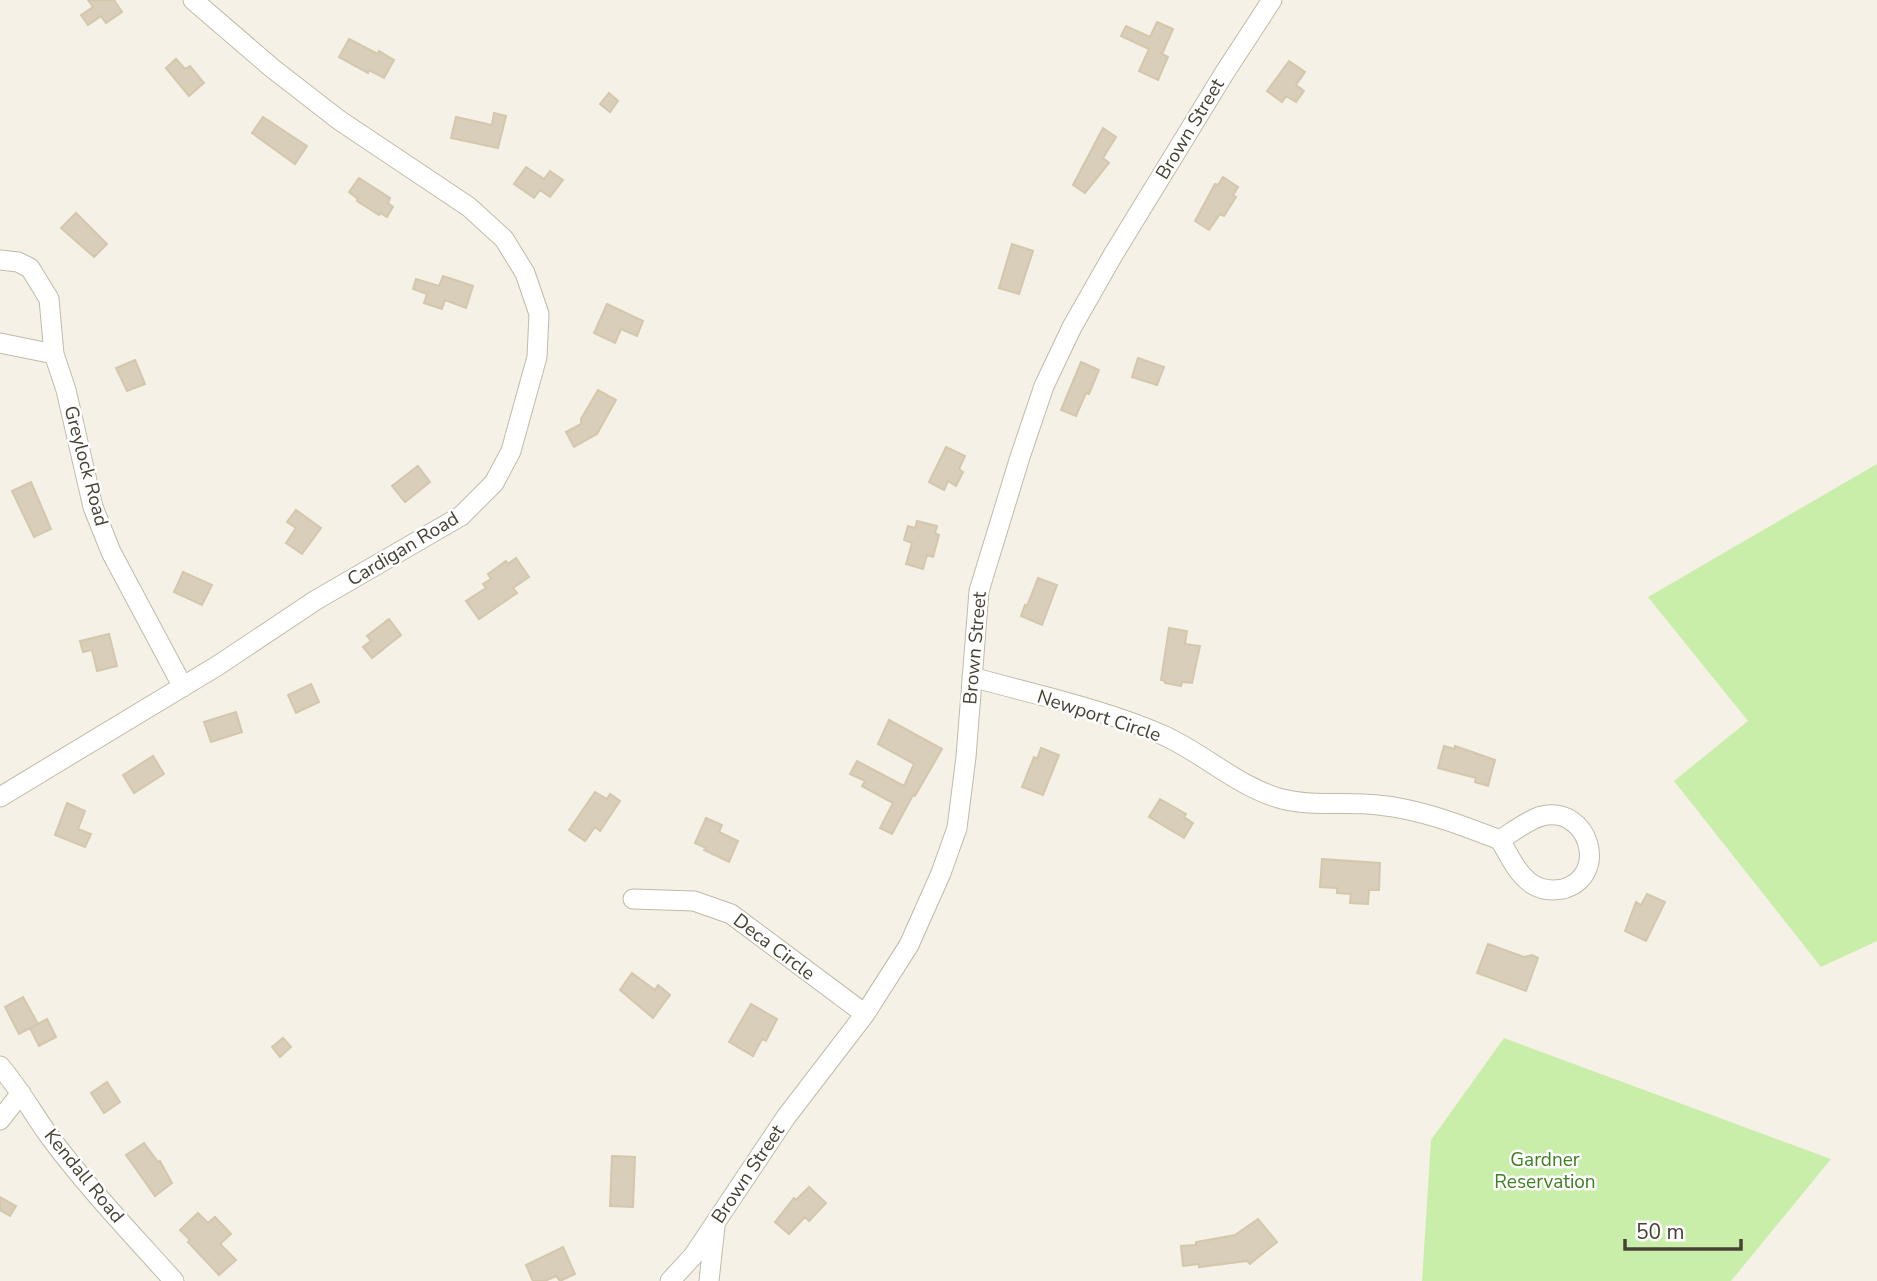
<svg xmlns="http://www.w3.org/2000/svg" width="1877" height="1281" font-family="'Nunito Sans',sans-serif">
  <rect width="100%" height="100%" fill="#f5f1e6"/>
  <path fill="#c9eeaa" d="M 1877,464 L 1877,941 L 1821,967 L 1674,781 L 1748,721 L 1648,597 Z
    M 1504,1038 L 1831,1159 L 1731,1281 L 1422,1281 L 1431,1140 Z"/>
  <path fill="#d8ceba" stroke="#d3c7ac" stroke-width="2" d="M 88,0 L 114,0 L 122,12 L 106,23 L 101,16 L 88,25 L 81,15 L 93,7 Z
    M 1157,22 L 1173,29 L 1162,54 L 1168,57 L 1158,80 L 1139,71 L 1149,49 L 1121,36 L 1126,26 L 1150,37 Z
    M 349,39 L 378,54 L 379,51 L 394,60 L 384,78 L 369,70 L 368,73 L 339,57 Z
    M 176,59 L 185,69 L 190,66 L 204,83 L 189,96 L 166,68 Z
    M 1289,61 L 1305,72 L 1296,85 L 1304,91 L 1296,102 L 1286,96 L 1282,102 L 1267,91 Z
    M 609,93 L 618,101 L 610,112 L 600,104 Z
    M 494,113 L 506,116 L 498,148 L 451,138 L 456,117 L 492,125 Z
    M 263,117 L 307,146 L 295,164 L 252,133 Z
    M 1103,128 L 1116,137 L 1103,158 L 1109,163 L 1085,193 L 1073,185 Z
    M 526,167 L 544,179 L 550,171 L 563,180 L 550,197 L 540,190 L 534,198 L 514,184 Z
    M 1223,177 L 1238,187 L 1233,195 L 1236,197 L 1224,216 L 1220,214 L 1209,230 L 1195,221 L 1215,184 L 1218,185 Z
    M 359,178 L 390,198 L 388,203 L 393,207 L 387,217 L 380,213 L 379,215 L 357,201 L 358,199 L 349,192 Z
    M 76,213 L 107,244 L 94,257 L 61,228 Z
    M 1012,244 L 1033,251 L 1019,294 L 999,288 Z
    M 443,276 L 473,286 L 466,308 L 445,300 L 442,309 L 424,303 L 427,294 L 413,289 L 416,279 L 439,286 Z
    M 607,304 L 643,321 L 637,336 L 621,329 L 615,343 L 594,333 Z
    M 1138,358 L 1164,367 L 1157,385 L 1132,377 Z
    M 135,360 L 145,384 L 127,391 L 116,368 Z
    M 1081,362 L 1099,370 L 1089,394 L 1086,393 L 1076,416 L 1061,410 Z
    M 598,390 L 616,400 L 597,434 L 574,447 L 566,432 L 581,424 L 581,419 Z
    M 946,447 L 965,456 L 959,469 L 963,472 L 956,486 L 948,481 L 944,490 L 929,482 Z
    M 418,466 L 430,482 L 405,502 L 392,486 Z
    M 31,482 L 51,529 L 34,537 L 12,491 Z
    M 296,510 L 321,528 L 302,554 L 286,543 L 296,528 L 287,522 Z
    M 917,521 L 937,526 L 935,533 L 939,535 L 933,557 L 927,555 L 923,569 L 906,564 L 912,543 L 904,540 L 908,526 L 915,528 Z
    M 516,558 L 529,577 L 513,588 L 517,593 L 479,619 L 466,601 L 486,588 L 483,584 L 491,579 L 488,574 L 506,561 L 508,564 Z
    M 183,572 L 212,585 L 202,605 L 174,592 Z
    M 1038,578 L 1057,585 L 1042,625 L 1021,616 L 1025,605 L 1027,606 Z
    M 389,619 L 401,635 L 372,658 L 363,647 L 371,641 L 367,636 Z
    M 1169,628 L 1187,631 L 1185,644 L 1200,646 L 1192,683 L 1182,682 L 1181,686 L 1165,683 L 1165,681 L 1161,680 Z
    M 109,634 L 117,666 L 97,671 L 92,650 L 83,652 L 80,641 Z
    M 311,684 L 319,702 L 296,713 L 288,695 Z
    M 236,712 L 242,732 L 211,742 L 204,722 Z
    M 889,720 L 942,749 L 915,796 L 913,795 L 892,834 L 880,828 L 893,803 L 862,786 L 865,781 L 850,774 L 857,761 L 904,786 L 914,764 L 878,744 Z
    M 1444,746 L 1455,749 L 1455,746 L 1495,760 L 1488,786 L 1475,782 L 1476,778 L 1438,768 Z
    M 1041,748 L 1059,755 L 1043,795 L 1022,787 L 1034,757 L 1037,759 Z
    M 153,756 L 164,774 L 134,793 L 123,775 Z
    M 595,792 L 607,799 L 610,794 L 620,801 L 600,831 L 595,827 L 585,841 L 569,830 Z
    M 1160,799 L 1186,814 L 1184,817 L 1193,823 L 1184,838 L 1149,817 Z
    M 67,803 L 85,811 L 78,829 L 91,834 L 85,847 L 55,835 Z
    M 706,818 L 722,825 L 719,832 L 738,841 L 729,862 L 704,850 L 706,848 L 695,843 Z
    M 1322,859 L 1380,863 L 1379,890 L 1369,890 L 1368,904 L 1350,903 L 1351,894 L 1337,893 L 1337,888 L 1320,887 Z
    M 1647,894 L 1665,902 L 1646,941 L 1625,931 L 1636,902 L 1641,905 Z
    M 1488,944 L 1524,957 L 1532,955 L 1538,958 L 1526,991 L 1477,973 Z
    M 632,973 L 655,990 L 658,985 L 670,995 L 653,1018 L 620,990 Z
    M 23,997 L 38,1024 L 19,1034 L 5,1007 Z
    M 751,1004 L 777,1019 L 766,1041 L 762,1039 L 753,1056 L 729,1042 Z
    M 47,1019 L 56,1037 L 39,1046 L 30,1028 Z
    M 283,1038 L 291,1047 L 280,1057 L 272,1047 Z
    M 107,1082 L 120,1102 L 104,1113 L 91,1093 Z
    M 144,1143 L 158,1162 L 160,1161 L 172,1183 L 155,1196 L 126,1155 Z
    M 612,1156 L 635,1157 L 633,1207 L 610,1206 Z
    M 809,1187 L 826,1203 L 809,1221 L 805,1217 L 789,1234 L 775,1222 L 794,1198 L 796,1200 Z
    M 0,1197 L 16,1206 L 10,1216 L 0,1210 Z
    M 198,1213 L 208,1223 L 215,1217 L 231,1234 L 220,1244 L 236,1260 L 219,1275 L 188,1242 L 190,1240 L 180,1230 Z
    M 1258,1219 L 1277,1242 L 1250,1264 L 1247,1261 L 1199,1267 L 1199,1264 L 1183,1266 L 1181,1246 L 1196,1245 L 1196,1242 L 1235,1235 Z
    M 563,1247 L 575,1274 L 560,1281 L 556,1276 L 545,1281 L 533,1281 L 526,1265 Z"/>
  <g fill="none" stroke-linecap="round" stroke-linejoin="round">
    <g stroke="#c1baa7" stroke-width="21">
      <path id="minor" d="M 0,260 L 18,262 L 30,268 L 49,299 L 54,354 L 66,390 L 93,507 L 111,552 L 183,687
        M 0,343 L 54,354
        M 972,677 C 1036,695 1104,709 1165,736 C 1206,755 1238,787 1282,799 C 1314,807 1346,801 1378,805 C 1420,809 1461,825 1500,840 C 1513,832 1527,820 1542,816 C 1589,805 1610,876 1563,889 C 1552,891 1541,890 1532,884 C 1517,874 1509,855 1500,840
        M 0,797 L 217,666 L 316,600 L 461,516 L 494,483 L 511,451 L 537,357 L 539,314 L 525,273 L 504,239 L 469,207 L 339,120 L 272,68 L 193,0
        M 633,899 L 694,901 L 731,914 L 865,1014
        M 0,1066 C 18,1087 31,1110 47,1133 C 85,1185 131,1233 174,1281
        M 0,1120 L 21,1093
        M 670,1281 L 693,1256 L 786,1117 L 865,1014 L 909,945 L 941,873 L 957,828 L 966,757 L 979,591 L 1020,457 L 1044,386 L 1072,327 L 1113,255 L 1225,72 L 1272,0
        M 709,1281 L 715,1226"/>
    </g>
    <use href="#minor" stroke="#fff" stroke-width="19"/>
  </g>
  <g text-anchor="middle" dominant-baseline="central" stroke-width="5" stroke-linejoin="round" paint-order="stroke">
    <g font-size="19" fill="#484234" stroke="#fff">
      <text transform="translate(1190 129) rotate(-59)">Brown Street</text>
      <text transform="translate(86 466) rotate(75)">Greylock Road</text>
      <text transform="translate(403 549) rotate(-31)">Cardigan Road</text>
      <text transform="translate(975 648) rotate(-85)">Brown Street</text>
      <text transform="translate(1099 716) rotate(18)">Newport Circle</text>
      <text transform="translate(774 947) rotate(37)">Deca Circle</text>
      <text transform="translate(748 1174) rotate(-56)">Brown Street</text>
      <text transform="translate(84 1176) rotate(51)">Kendall Road</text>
    </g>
    <g font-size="19" fill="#3d8121" stroke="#fff">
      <text x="1545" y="1160">Gardner<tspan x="1545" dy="22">Reservation</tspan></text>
    </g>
  </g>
  <path d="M1625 1239v10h116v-10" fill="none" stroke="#484234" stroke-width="3.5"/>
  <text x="1636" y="1239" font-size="21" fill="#484234" stroke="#ffffff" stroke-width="5" paint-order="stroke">50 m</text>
</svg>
